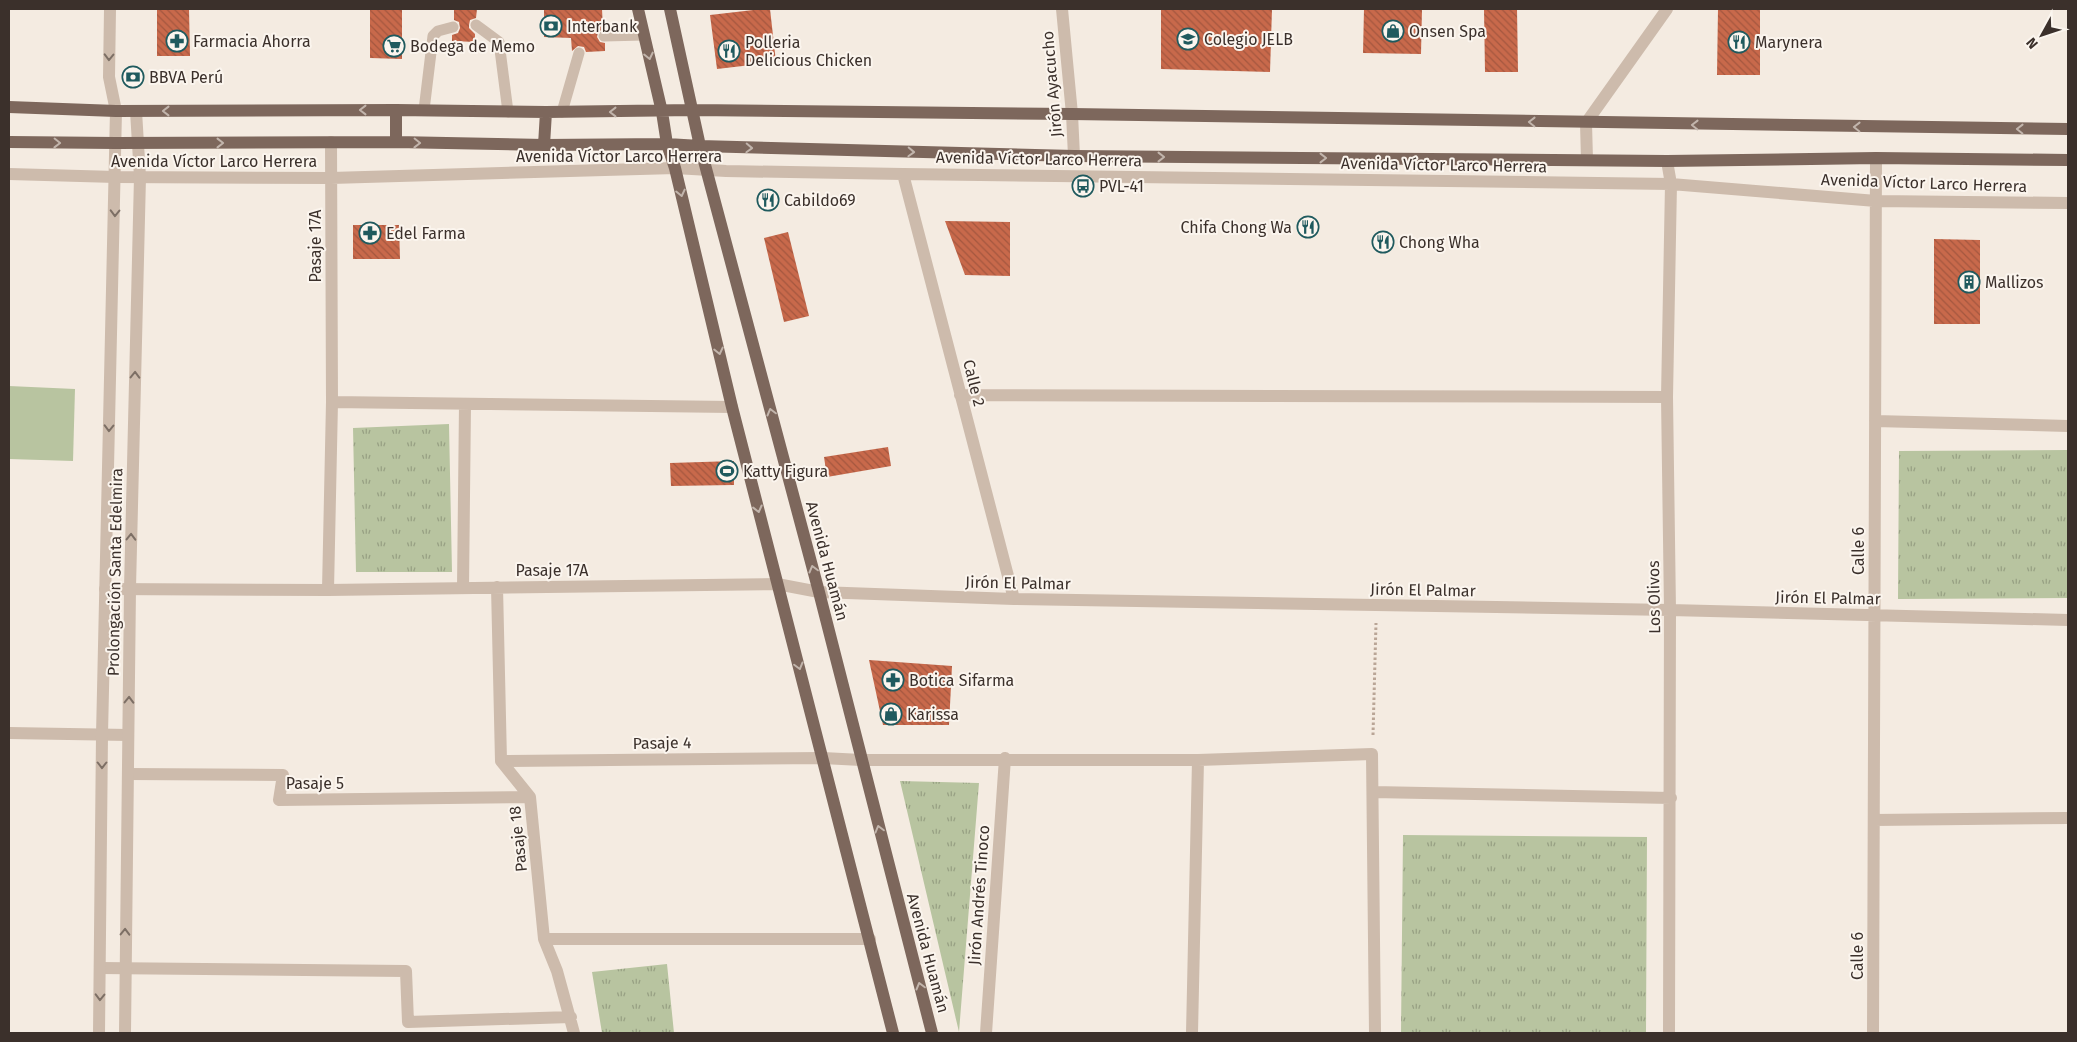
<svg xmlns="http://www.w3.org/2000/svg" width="2077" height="1042" font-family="'Fira Sans',sans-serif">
  <defs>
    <pattern id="park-tufts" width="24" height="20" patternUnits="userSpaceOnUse" patternTransform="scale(1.25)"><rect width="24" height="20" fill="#b8c4a0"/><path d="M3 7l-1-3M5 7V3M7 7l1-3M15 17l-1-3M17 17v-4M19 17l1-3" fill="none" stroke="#97a083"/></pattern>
    <pattern id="building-back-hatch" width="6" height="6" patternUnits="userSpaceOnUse" patternTransform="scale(1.25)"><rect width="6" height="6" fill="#c8694b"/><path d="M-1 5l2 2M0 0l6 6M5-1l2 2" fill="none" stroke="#a4573f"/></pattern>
  </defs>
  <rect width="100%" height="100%" fill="#f4ebe1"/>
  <path fill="url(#park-tufts)" d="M 449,424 L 452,572 L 356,572 L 353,428 Z
    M 2068,450 L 2068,598 L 1898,599 L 1899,451 Z
    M 900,781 L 979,783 L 959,1032 Z
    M 1403,835 L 1647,837 L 1646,1033 L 1401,1033 Z
    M 667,964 L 674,1033 L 602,1033 L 592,972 Z"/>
  <path fill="#b8c4a0" d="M 9,386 L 75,389 L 73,461 L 9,459 Z"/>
  <path fill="url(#building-back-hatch)" d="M 157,9 L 189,9 L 190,56 L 157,56 Z
    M 370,9 L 402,9 L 402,59 L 370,58 Z
    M 454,9 L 477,9 L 476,18 L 470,20 L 469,25 L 469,28 L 475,34 L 475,42 L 452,41 L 452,35 L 458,33 L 460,28 L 459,22 L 454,20 Z
    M 544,9 L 602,9 L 603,29 L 598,32 L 597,37 L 600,42 L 605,43 L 605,51 L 586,52 L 584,47 L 578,46 L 572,51 L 571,38 L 544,37 Z
    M 762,9 L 770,9 L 776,62 L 717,69 L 710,15 Z
    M 1161,9 L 1272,9 L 1270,72 L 1161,69 Z
    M 1364,9 L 1422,9 L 1421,54 L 1363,53 Z
    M 1484,9 L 1517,9 L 1518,72 L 1485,72 Z
    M 1718,9 L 1760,9 L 1760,75 L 1717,75 Z
    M 945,221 L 1010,222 L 1010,276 L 965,275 Z
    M 353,225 L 399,225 L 400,259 L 353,259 Z
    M 788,232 L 809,316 L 784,322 L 764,238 Z
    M 1934,239 L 1980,240 L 1980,324 L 1934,324 Z
    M 888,447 L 891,466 L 827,477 L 824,457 Z
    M 734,461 L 734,485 L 671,486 L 670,463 Z
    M 869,660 L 952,666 L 949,725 L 883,725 Z"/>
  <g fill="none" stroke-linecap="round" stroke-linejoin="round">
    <path stroke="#b9a596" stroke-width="3" stroke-dasharray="2.5 2.5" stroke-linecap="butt" d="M 1373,735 L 1376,623"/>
    <path stroke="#cdbbac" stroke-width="11" d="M 476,25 L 499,42 L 508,112
      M 604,36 L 644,35
      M 424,110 L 433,36 L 438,31 L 453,27
      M 562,112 L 579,53"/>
    <path stroke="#cdbbac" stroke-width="12" d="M 110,9 L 109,77 L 116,111
      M 1062,9 L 1072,114 L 1074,156
      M 1587,160 L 1586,123 L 1667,9
      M 1667,161 L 1671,184 L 1667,397 L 1670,610 L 1669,1033
      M 9,174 L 116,177 L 331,178 L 675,168 L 726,171 L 903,174 L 1671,184 L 1876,201 L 2068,203
      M 903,174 L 1014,599
      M 960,395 L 1667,397
      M 332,402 L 732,407
      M 1875,421 L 2068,426
      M 497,587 L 501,761 L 530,797 L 544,939 L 557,971 L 574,1033
      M 463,588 L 465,404
      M 105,589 L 328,590 L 777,584 L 819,592 L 1014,599 L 1670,610 L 2068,620
      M 328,590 L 332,402 L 331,142
      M 9,733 L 128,735
      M 501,761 L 823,758 L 861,760 L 1198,760 L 1372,754 L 1375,1033
      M 128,774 L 283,775 L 279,800 L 530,797
      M 1373,792 L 1671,798
      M 1874,820 L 2068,818
      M 544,939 L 870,939
      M 100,968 L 406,971 L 408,1022 L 571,1017
      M 986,1033 L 1005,758
      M 1192,1033 L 1198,760
      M 1873,1033 L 1876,158"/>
    <path stroke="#cdbbac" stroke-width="12" d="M 99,1033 L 102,735 L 116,111
      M 125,1033 L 130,588 L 140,177 L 136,111"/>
    <path stroke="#7d675c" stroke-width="12" d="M 638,9 L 662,112 L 667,144 L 675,168 L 732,407 L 893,1033
      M 670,9 L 700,146 L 819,592 L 932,1033
      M 9,107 L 116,111 L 396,110 L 546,112 L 693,110 L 1072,114 L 2068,129
      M 9,142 L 116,143 L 396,142 L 544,145 L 667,144 L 700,146 L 1074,156 L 1667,161 L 1876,158 L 2068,160
      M 396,142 L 396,110
      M 544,145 L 546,112"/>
  </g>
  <defs><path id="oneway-chevron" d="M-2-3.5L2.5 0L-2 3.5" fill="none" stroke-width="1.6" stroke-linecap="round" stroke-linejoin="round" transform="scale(1.25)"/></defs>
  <g stroke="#c2b5ac">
    <use href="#oneway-chevron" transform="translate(649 56) rotate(77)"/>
    <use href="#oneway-chevron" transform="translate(363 110) rotate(180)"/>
    <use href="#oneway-chevron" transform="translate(166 111) rotate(180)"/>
    <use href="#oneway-chevron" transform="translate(613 112) rotate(180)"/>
    <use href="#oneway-chevron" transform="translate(1532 122) rotate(-179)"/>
    <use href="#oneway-chevron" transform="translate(1695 125) rotate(-179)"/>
    <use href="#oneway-chevron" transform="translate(1857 127) rotate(-179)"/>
    <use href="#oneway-chevron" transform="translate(2020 129) rotate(-179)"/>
    <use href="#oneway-chevron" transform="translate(57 143) rotate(1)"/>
    <use href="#oneway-chevron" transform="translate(220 143)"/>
    <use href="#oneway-chevron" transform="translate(417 143) rotate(1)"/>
    <use href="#oneway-chevron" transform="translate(749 148) rotate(2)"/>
    <use href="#oneway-chevron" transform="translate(911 152) rotate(2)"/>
    <use href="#oneway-chevron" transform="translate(1161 157)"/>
    <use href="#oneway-chevron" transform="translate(1323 158)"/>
    <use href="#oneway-chevron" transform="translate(681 193) rotate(77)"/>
    <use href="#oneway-chevron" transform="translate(719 351) rotate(77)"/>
    <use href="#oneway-chevron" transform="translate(771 412) rotate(-105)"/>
    <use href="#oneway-chevron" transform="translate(758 509) rotate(76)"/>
    <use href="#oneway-chevron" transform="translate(813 569) rotate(-105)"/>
    <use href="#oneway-chevron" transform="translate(799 666) rotate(75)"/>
    <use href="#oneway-chevron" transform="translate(879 829) rotate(-105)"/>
    <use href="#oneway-chevron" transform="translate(920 986) rotate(-105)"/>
  </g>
  <g stroke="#7d6f65">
    <use href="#oneway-chevron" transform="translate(109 57) rotate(91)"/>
    <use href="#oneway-chevron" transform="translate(115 213) rotate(91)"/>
    <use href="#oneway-chevron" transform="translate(135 375) rotate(-89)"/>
    <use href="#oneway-chevron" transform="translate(109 428) rotate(91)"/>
    <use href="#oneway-chevron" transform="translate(131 537) rotate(-89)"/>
    <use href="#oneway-chevron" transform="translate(129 700) rotate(-89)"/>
    <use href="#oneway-chevron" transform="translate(102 765) rotate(90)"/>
    <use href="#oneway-chevron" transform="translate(125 932) rotate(-89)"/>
    <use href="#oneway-chevron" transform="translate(100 997) rotate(91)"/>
  </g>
  <defs>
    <g id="bank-ring" transform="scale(1.125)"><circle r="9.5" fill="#fbf5ee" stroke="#1f5a5e" stroke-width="1.5"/><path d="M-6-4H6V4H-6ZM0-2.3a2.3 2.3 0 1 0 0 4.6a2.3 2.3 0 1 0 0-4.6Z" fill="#1f5a5e"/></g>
    <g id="shop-ring" transform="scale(1.125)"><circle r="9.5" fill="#fbf5ee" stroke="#1f5a5e" stroke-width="1.5"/><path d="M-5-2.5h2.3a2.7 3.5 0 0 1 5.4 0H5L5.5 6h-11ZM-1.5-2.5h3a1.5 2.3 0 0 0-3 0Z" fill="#1f5a5e"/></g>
    <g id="school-ring" transform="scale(1.125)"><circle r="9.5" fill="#fbf5ee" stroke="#1f5a5e" stroke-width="1.5"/><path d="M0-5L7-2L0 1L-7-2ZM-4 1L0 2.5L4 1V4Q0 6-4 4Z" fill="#1f5a5e"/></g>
    <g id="pharmacy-ring" transform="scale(1.125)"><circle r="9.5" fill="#fbf5ee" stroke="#1f5a5e" stroke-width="1.5"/><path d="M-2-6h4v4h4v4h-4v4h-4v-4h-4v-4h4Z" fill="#1f5a5e"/></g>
    <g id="restaurant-ring" transform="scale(1.125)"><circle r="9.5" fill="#fbf5ee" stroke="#1f5a5e" stroke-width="1.5"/><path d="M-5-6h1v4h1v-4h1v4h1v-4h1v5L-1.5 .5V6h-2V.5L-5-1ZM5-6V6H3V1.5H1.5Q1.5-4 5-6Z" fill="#1f5a5e"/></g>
    <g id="supermarket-ring" transform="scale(1.125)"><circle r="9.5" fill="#fbf5ee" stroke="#1f5a5e" stroke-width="1.5"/><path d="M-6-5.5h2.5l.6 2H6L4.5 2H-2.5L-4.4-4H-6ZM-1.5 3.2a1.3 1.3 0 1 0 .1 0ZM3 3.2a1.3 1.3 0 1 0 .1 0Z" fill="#1f5a5e"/></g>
    <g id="bus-ring" transform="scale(1.125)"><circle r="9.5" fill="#fbf5ee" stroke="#1f5a5e" stroke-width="1.5"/><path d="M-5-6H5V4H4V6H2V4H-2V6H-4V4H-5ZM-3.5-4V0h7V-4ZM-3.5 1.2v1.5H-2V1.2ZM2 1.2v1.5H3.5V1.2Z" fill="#1f5a5e"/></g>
    <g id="building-ring" transform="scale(1.125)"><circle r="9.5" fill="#fbf5ee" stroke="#1f5a5e" stroke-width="1.5"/><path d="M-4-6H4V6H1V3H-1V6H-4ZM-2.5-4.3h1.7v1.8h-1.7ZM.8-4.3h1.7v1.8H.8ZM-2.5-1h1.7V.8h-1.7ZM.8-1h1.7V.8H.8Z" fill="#1f5a5e"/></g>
    <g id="stadium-ring" transform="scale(1.125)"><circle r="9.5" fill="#fbf5ee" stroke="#1f5a5e" stroke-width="1.5"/><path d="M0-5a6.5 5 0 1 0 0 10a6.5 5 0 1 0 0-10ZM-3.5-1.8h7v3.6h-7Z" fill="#1f5a5e"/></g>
  </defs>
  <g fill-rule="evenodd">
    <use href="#bank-ring" x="551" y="26"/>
    <use href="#shop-ring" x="1393" y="31"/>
    <use href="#school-ring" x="1188" y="39"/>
    <use href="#pharmacy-ring" x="177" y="41"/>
    <use href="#restaurant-ring" x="1739" y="42"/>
    <use href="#supermarket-ring" x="394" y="46"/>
    <use href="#restaurant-ring" x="729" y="51"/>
    <use href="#bank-ring" x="133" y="77"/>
    <use href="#bus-ring" x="1083" y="186"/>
    <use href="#restaurant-ring" x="768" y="200"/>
    <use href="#restaurant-ring" x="1308" y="227"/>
    <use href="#pharmacy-ring" x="370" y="233"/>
    <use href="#restaurant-ring" x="1383" y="242"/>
    <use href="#building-ring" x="1969" y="282"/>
    <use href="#stadium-ring" x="727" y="471"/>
    <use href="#pharmacy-ring" x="893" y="680"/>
    <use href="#shop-ring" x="891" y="714"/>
  </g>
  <g text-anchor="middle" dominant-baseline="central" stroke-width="4" stroke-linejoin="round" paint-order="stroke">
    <g font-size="16" fill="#3b302b" stroke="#fbf5ee" text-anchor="start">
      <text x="567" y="26">Interbank</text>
      <text x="1409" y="31">Onsen Spa</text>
      <text x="1204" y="39">Colegio JELB</text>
      <text x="193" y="41">Farmacia Ahorra</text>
      <text x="745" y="42">Polleria<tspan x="745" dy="18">Delicious Chicken</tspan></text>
      <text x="1755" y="42">Marynera</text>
      <text x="410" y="46">Bodega de Memo</text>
      <text x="149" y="77">BBVA Perú</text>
      <text x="1099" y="186">PVL-41</text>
      <text x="784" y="200">Cabildo69</text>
      <text x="1292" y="227" text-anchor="end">Chifa Chong Wa</text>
      <text x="386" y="233">Edel Farma</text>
      <text x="1399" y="242">Chong Wha</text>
      <text x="1985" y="282">Mallizos</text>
      <text x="743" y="471">Katty Figura</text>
      <text x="909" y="680">Botica Sifarma</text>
      <text x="907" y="714">Karissa</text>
    </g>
    <g font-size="16" fill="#3b302b" stroke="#fbf5ee">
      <text transform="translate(1052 84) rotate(-95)">Jirón Ayacucho</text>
      <text x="619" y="156">Avenida Víctor Larco Herrera</text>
      <text transform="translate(1039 159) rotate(1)">Avenida Víctor Larco Herrera</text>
      <text x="214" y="161">Avenida Víctor Larco Herrera</text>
      <text transform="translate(1444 165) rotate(1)">Avenida Víctor Larco Herrera</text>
      <text transform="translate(1924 183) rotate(2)">Avenida Víctor Larco Herrera</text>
      <text transform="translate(315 246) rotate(-90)">Pasaje 17A</text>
      <text transform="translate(974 383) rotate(76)">Calle 2</text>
      <text transform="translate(1858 551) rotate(-90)">Calle 6</text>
      <text transform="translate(827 561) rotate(75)">Avenida Huamán</text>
      <text x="552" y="570">Pasaje 17A</text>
      <text transform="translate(115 572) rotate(-89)">Prolongación Santa Edelmira</text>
      <text transform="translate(1018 583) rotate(1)">Jirón El Palmar</text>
      <text transform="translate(1423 590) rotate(1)">Jirón El Palmar</text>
      <text transform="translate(1654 597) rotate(-91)">Los Olivos</text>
      <text transform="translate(1828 598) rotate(1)">Jirón El Palmar</text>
      <text transform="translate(662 743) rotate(-1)">Pasaje 4</text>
      <text x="315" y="783">Pasaje 5</text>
      <text transform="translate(518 839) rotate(-96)">Pasaje 18</text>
      <text transform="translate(979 895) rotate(-86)">Jirón Andrés Tinoco</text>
      <text transform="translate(928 953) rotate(75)">Avenida Huamán</text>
      <text transform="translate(1857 956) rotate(-90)">Calle 6</text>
    </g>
  </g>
  <rect width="2077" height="1042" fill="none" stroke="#3b302b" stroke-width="20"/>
  <g transform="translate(2042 35) rotate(230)" stroke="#fbf5ee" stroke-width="4" paint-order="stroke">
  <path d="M0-4L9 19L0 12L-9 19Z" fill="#3b302b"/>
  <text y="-8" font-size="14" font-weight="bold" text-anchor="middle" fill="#3b302b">N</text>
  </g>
</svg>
